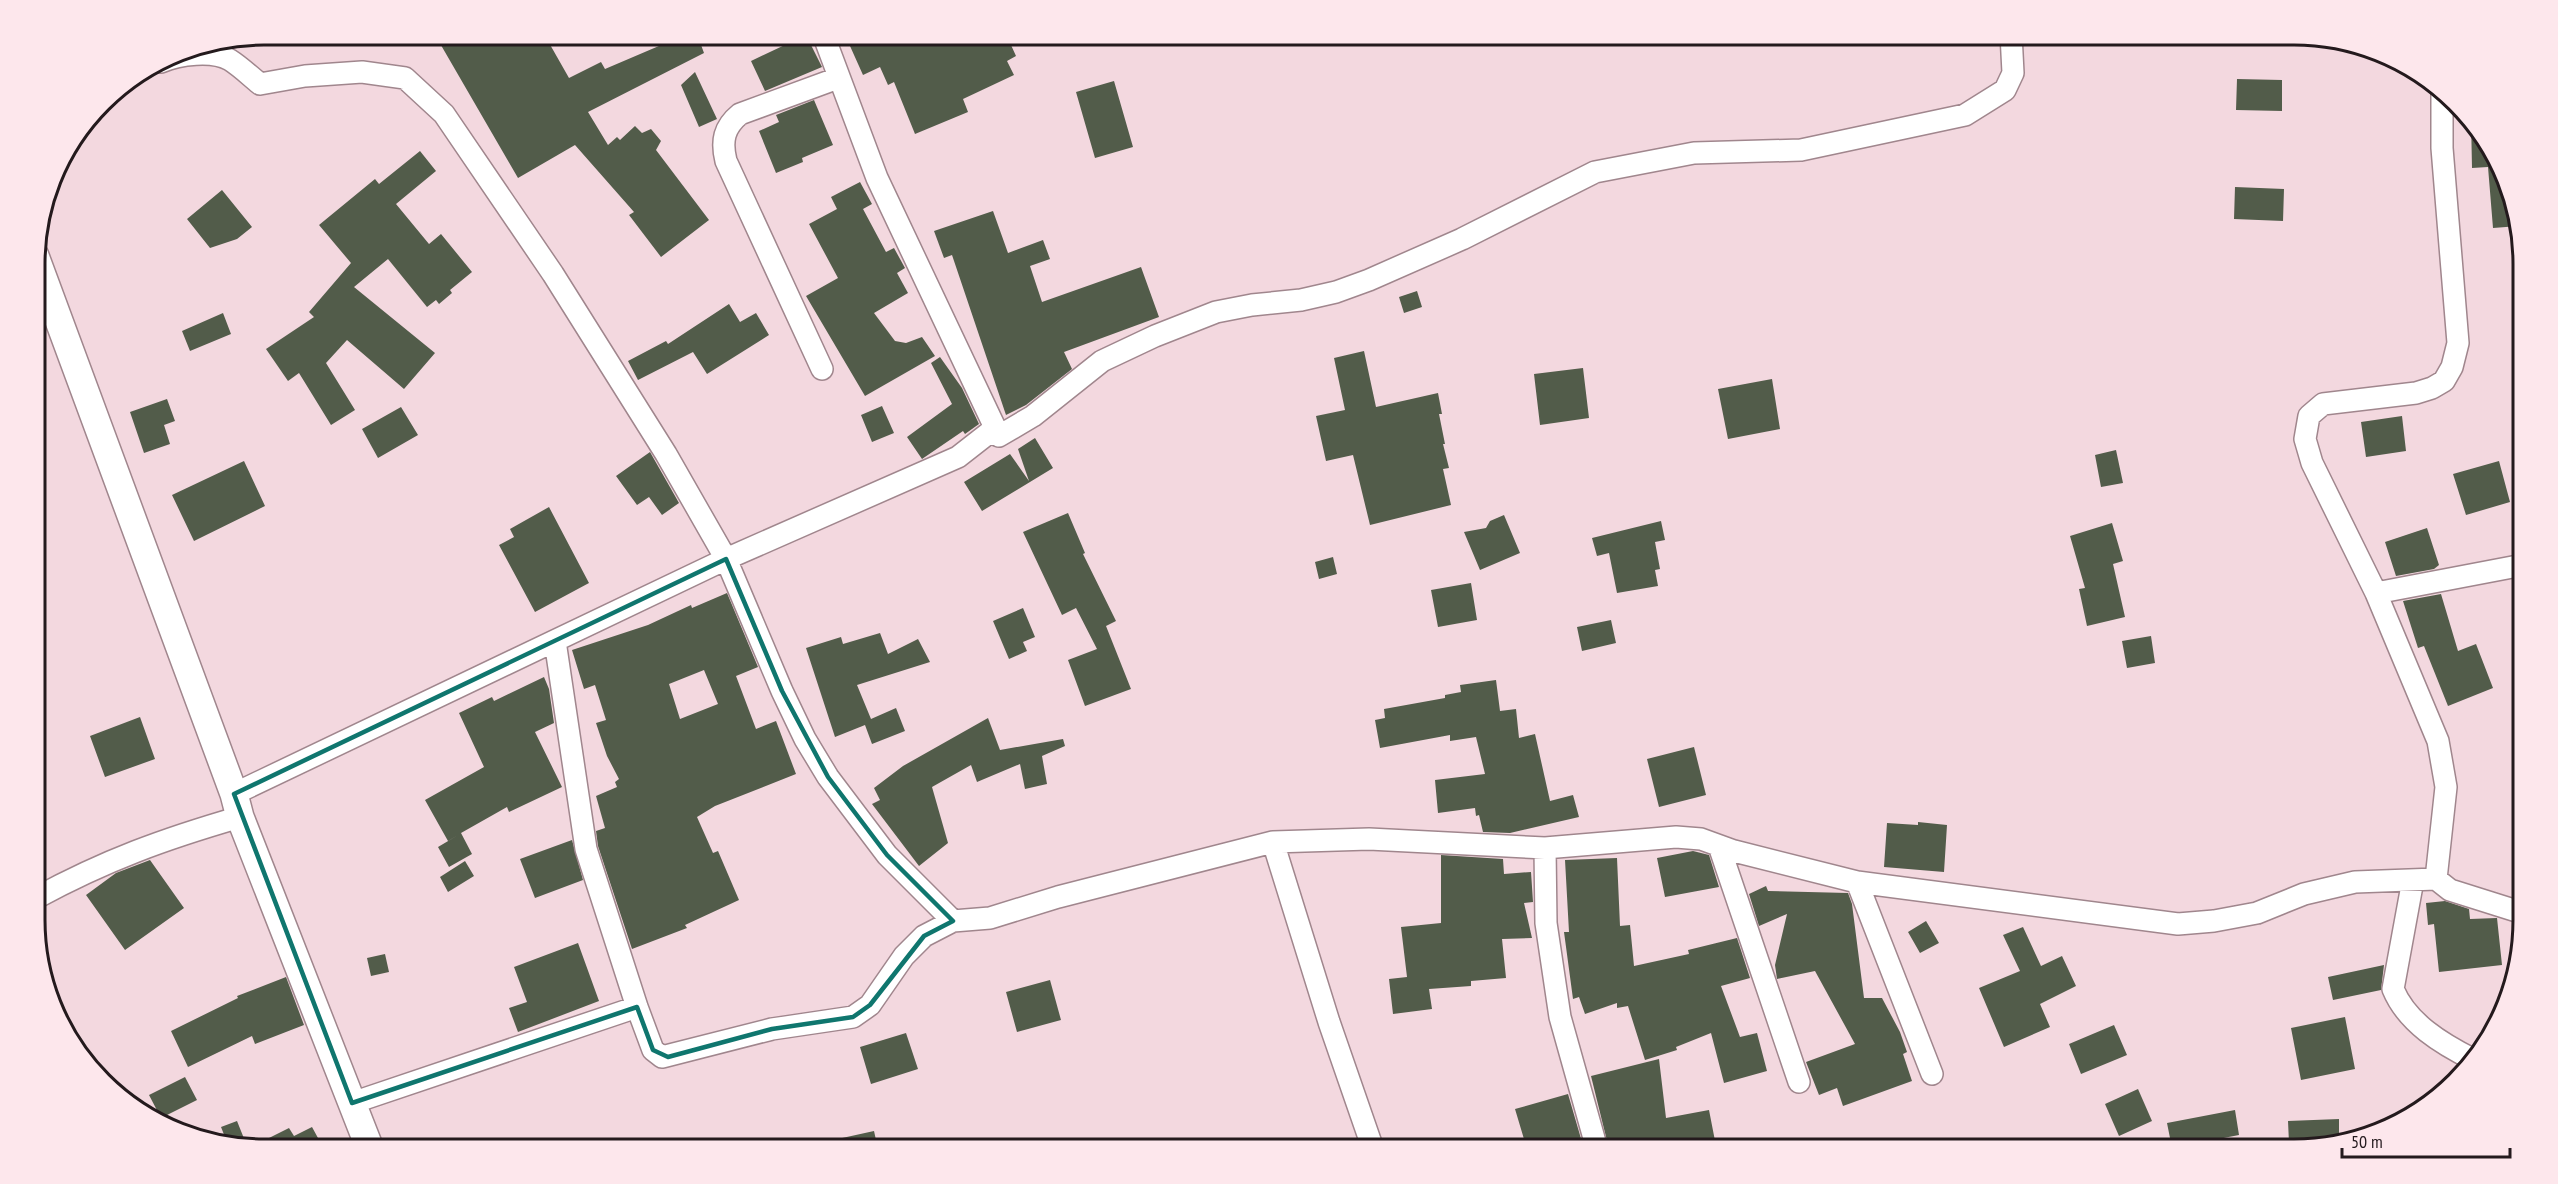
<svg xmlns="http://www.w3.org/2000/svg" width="2558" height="1184" font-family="'PT Sans Narrow',sans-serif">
  <rect width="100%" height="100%" fill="#f3d8df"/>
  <path fill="#525c4a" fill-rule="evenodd" d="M 448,34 L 544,34 L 569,78 L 601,62 L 605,69 L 687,34 L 697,34 L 704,53 L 588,112 L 608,145 L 617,137 L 620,140 L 635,126 L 642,133 L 651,129 L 661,141 L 656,150 L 709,220 L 661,257 L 629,215 L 634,212 L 575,145 L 518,178 L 438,40 Z
    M 877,34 L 1006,34 L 1016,56 L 1007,61 L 1014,75 L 963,99 L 968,112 L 915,134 L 894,82 L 888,85 L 880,67 L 863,75 L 850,46 Z
    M 806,35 L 822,67 L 765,91 L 751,61 Z
    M 695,72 L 717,119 L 699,127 L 681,85 Z
    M 2237,79 L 2282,80 L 2282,111 L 2236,110 Z
    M 1114,81 L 1133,147 L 1095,158 L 1076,92 Z
    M 814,100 L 833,145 L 802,158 L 803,162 L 776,173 L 759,131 L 779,122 L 776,115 Z
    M 2471,119 L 2506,176 L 2519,226 L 2493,228 L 2488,167 L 2472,168 Z
    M 420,151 L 436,171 L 396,204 L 429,244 L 441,234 L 472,272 L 450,290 L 452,293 L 439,304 L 436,300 L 427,307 L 388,259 L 354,287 L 435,353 L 404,389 L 347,340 L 326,363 L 355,410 L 331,425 L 299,373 L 288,381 L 266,349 L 314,317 L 309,312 L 351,263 L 319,225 L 375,179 L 379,184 Z
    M 860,182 L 872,204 L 863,209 L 886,252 L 894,248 L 905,268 L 897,273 L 908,293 L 874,313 L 895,341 L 906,343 L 922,337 L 935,356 L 865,396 L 806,296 L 838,278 L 809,224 L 837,209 L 831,197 Z
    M 2235,187 L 2284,189 L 2283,221 L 2234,219 Z
    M 222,190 L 252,227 L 237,239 L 210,248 L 187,219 Z
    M 993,211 L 1008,253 L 1043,240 L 1050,259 L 1030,266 L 1042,302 L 1141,267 L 1159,317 L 1064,352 L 1072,369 L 1026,405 L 1006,415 L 952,255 L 944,258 L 934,231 Z
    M 1417,291 L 1422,307 L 1404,313 L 1399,297 Z
    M 729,304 L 740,322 L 756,313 L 769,335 L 707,374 L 693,352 L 638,380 L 628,361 L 666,341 L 668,344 Z
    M 223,313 L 231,334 L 190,351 L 182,331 Z
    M 1364,351 L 1376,407 L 1438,393 L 1442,414 L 1439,414 L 1445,444 L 1443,444 L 1449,468 L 1443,469 L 1451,505 L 1370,525 L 1353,455 L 1326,461 L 1316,416 L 1345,410 L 1334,358 Z
    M 940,357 L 962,388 L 979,424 L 965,434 L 963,431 L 922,459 L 907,437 L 952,404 L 931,363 Z
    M 1583,368 L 1589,418 L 1540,425 L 1534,374 Z
    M 1772,379 L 1780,429 L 1728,439 L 1718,389 Z
    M 167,399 L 175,421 L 164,425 L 170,444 L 144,453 L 130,412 Z
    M 882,406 L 894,433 L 872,442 L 861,415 Z
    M 401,407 L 418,435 L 378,458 L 362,429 Z
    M 2402,416 L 2406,451 L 2366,457 L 2361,422 Z
    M 1035,438 L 1053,468 L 982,511 L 964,482 L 1010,454 L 1029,481 L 1018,449 Z
    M 2116,450 L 2123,483 L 2101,487 L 2095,455 Z
    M 650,452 L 679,503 L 662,515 L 649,497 L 637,505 L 616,476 Z
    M 244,461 L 265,506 L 194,541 L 172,495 Z
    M 2499,461 L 2510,502 L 2466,515 L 2453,474 Z
    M 549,507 L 589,583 L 535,612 L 499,545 L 514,537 L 510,529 Z
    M 1068,513 L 1085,553 L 1083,554 L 1116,621 L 1106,626 L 1131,689 L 1085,706 L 1068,660 L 1097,649 L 1076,608 L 1062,615 L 1023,532 Z
    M 1504,515 L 1520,553 L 1480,570 L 1464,532 L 1486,528 L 1490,521 Z
    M 1661,521 L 1665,540 L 1655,542 L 1660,569 L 1655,570 L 1658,586 L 1617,593 L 1609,553 L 1597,556 L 1592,538 Z
    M 2112,523 L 2123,561 L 2113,564 L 2125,617 L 2087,626 L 2079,589 L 2085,588 L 2070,536 Z
    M 2427,528 L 2439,565 L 2434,569 L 2396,576 L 2385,542 Z
    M 1333,557 L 1337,574 L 1319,579 L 1315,562 Z
    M 1471,583 L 1477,620 L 1438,627 L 1431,590 Z
    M 727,593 L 758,667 L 736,676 L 756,729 L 776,721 L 796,774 L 715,806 L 697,817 L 713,853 L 718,851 L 739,900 L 685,925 L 687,928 L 632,949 L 598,846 L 596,831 L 605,828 L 596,796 L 617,787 L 615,782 L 619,779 L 607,756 L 596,723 L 606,720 L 595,685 L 584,689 L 572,650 L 648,625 L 691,605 L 692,608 ZM 704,670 L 718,704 L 680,719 L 669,684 Z
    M 2441,594 L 2458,651 L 2476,644 L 2493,688 L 2448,706 L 2424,646 L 2418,648 L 2403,601 Z
    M 1023,608 L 1035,637 L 1023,642 L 1027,651 L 1009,659 L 993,621 Z
    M 1611,620 L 1616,643 L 1582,651 L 1577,627 Z
    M 880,633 L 888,654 L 918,639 L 930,662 L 857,685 L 871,719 L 896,708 L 905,731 L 872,744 L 865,725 L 835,737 L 806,648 L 841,637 L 843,644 Z
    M 2151,636 L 2155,663 L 2127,668 L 2122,641 Z
    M 544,677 L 549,689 L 554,723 L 535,732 L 562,787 L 509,812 L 507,807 L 461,833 L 472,854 L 449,867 L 438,847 L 460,834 L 448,841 L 425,800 L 484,767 L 459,713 L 492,697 L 494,701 Z
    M 1496,680 L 1500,711 L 1516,709 L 1519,738 L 1535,734 L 1550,801 L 1573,795 L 1579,817 L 1510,833 L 1483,832 L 1479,815 L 1476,816 L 1475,808 L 1438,813 L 1435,780 L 1485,774 L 1476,737 L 1450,741 L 1450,735 L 1380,748 L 1375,720 L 1385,718 L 1384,709 L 1445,698 L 1445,695 L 1461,692 L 1460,685 Z
    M 140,717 L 155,759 L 105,777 L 90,736 Z
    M 988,718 L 1000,750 L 1063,739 L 1065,746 L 1042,756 L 1047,784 L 1025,789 L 1020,764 L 977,782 L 971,765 L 932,787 L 948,843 L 919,866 L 872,804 L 880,800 L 874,788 L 903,766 Z
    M 1694,747 L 1706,795 L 1659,807 L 1647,759 Z
    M 1918,822 L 1947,825 L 1944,872 L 1884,867 L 1887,823 L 1918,825 Z
    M 572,840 L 583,880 L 535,898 L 520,859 Z
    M 1693,851 L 1709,855 L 1719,887 L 1665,897 L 1657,858 Z
    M 1441,855 L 1503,859 L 1504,874 L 1531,872 L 1533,902 L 1524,903 L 1532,938 L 1502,939 L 1506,978 L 1471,981 L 1471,986 L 1429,989 L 1432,1009 L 1393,1014 L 1389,979 L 1407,977 L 1401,927 L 1441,923 Z
    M 1617,858 L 1620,926 L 1630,925 L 1634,966 L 1689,954 L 1688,950 L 1737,938 L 1750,978 L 1721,986 L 1740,1037 L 1757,1033 L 1767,1071 L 1724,1083 L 1711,1033 L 1676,1047 L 1677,1050 L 1645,1060 L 1628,1006 L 1617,1008 L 1617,1003 L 1585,1014 L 1579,997 L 1573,999 L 1564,932 L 1569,932 L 1565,860 Z
    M 150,860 L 184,908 L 125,950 L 86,895 L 116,873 Z
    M 465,861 L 474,876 L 448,892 L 440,877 Z
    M 1766,886 L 1768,891 L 1848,893 L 1852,904 L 1864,998 L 1882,998 L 1900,1032 L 1907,1052 L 1903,1054 L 1912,1081 L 1843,1106 L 1837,1088 L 1819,1095 L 1806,1062 L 1855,1044 L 1815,971 L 1777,979 L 1775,965 L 1787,914 L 1759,926 L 1749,894 Z
    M 2445,901 L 2469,909 L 2470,919 L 2497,918 L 2502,965 L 2439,972 L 2434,924 L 2428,925 L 2426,903 Z
    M 1926,921 L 1939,943 L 1920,953 L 1908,932 Z
    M 2023,927 L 2041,966 L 2062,956 L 2076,986 L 2040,1004 L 2050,1027 L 2004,1047 L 1979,988 L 2020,971 L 2003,935 Z
    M 578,943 L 599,1001 L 518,1032 L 509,1008 L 527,1002 L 514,967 Z
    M 385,954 L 389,972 L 371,976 L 367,958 Z
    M 2384,965 L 2381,990 L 2333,1000 L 2328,977 Z
    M 286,977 L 304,1025 L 255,1044 L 252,1036 L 188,1067 L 171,1031 L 238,998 L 237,996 Z
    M 1050,980 L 1061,1020 L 1017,1032 L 1006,992 Z
    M 2345,1017 L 2355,1069 L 2301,1080 L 2291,1028 Z
    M 2114,1025 L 2127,1055 L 2081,1074 L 2069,1044 Z
    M 906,1033 L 918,1069 L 871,1084 L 860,1047 Z
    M 1659,1059 L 1666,1118 L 1709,1110 L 1716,1146 L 1698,1149 L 1665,1149 L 1664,1144 L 1641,1149 L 1609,1149 L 1591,1076 Z
    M 185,1077 L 197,1100 L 161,1118 L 149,1095 Z
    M 2138,1089 L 2152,1121 L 2119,1136 L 2105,1104 Z
    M 1568,1094 L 1584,1149 L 1527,1149 L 1515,1109 Z
    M 2235,1110 L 2239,1135 L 2172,1148 L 2167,1123 Z
    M 2339,1119 L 2339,1143 L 2315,1148 L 2315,1141 L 2289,1143 L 2288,1121 Z
    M 237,1121 L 247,1146 L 227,1142 L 221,1127 Z
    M 312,1127 L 324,1149 L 251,1147 L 289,1128 L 294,1136 Z
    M 874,1131 L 878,1149 L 825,1149 L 824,1142 Z"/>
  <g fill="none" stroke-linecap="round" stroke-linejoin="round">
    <g stroke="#a0868d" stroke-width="24">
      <path id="minor" d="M 823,34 L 877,178 L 999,436
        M 161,62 C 179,54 213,50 230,60 C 241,67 250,76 260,84 L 305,76 L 362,72 L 405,78 L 444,114 L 553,274 L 666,454 L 726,559 L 782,691 L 805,739 L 828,777 L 887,855 L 953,921
        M 822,369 L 726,161 C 721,141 724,127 740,114 L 838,78
        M 999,436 L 1033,416 L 1102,361 L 1155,336 L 1216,312 L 1252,305 L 1301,300 L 1336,292 L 1369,280 L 1462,239 L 1595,172 L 1694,153 L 1801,150 L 1965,115 L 2005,90 L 2013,73 L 2011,34
        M 2376,593 L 2523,565
        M 555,641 L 586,849 L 637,1007 L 653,1050 L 662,1057 L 772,1029 L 853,1017 L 870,1005 L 904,956 L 924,936 L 953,921 L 990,918 L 1058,897 L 1273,842 L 1369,839 L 1545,848 L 1676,837 L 1701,839 L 1734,851 L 1857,882 L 2178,924 L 2214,921 L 2257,913 L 2304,894 L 2355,882 L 2436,879 L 2446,787 L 2438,741 L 2376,593 L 2312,463 L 2305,439 L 2309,416 L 2323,404 L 2416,393 L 2432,388 L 2444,381 L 2452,367 L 2458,343 L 2442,148 L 2442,90
        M 234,794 L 726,559 L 958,457 L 990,432 L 999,436
        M 1273,842 L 1329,1022 L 1373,1149
        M 1719,846 L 1799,1082
        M 1545,848 L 1546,923 L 1560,1017 L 1597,1149
        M 2436,879 L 2450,890 L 2523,913
        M 2413,880 L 2393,989 C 2407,1023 2442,1044 2474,1060
        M 1857,882 L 1932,1074
        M 36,898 C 106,860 164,839 240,817
        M 352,1103 L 637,1007"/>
    </g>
    <g stroke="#a0868d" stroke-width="30">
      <path id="tertiary" d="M 35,256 L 234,794 L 240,817 L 370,1149"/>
    </g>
    <use href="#minor" stroke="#fff" stroke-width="21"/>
    <use href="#tertiary" stroke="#fff" stroke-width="27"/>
  </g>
  <path fill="none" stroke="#0f766e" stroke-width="4.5" stroke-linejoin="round" d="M 726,559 L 782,691 L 828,777 L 887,855 L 953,921 L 924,936 L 870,1005 L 853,1017 L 772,1029 L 668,1057 L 653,1050 L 637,1007 L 352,1103 L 234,794 Z"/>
  <path d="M0 0H2558V1184H0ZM264 45H2294A219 219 0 0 1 2513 264V920A219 219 0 0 1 2294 1139H264A219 219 0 0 1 45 920V264A219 219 0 0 1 264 45Z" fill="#fde7ec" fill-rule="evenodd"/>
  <path fill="none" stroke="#241a1d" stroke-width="3" d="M264 45H2294A219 219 0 0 1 2513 264V920A219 219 0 0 1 2294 1139H264A219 219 0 0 1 45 920V264A219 219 0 0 1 264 45Z"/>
  <path d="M2342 1148v9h168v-9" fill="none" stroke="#241a1d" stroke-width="3"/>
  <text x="2351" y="1148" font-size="18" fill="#241a1d" stroke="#fde7ec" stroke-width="4.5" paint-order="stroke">50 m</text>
</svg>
